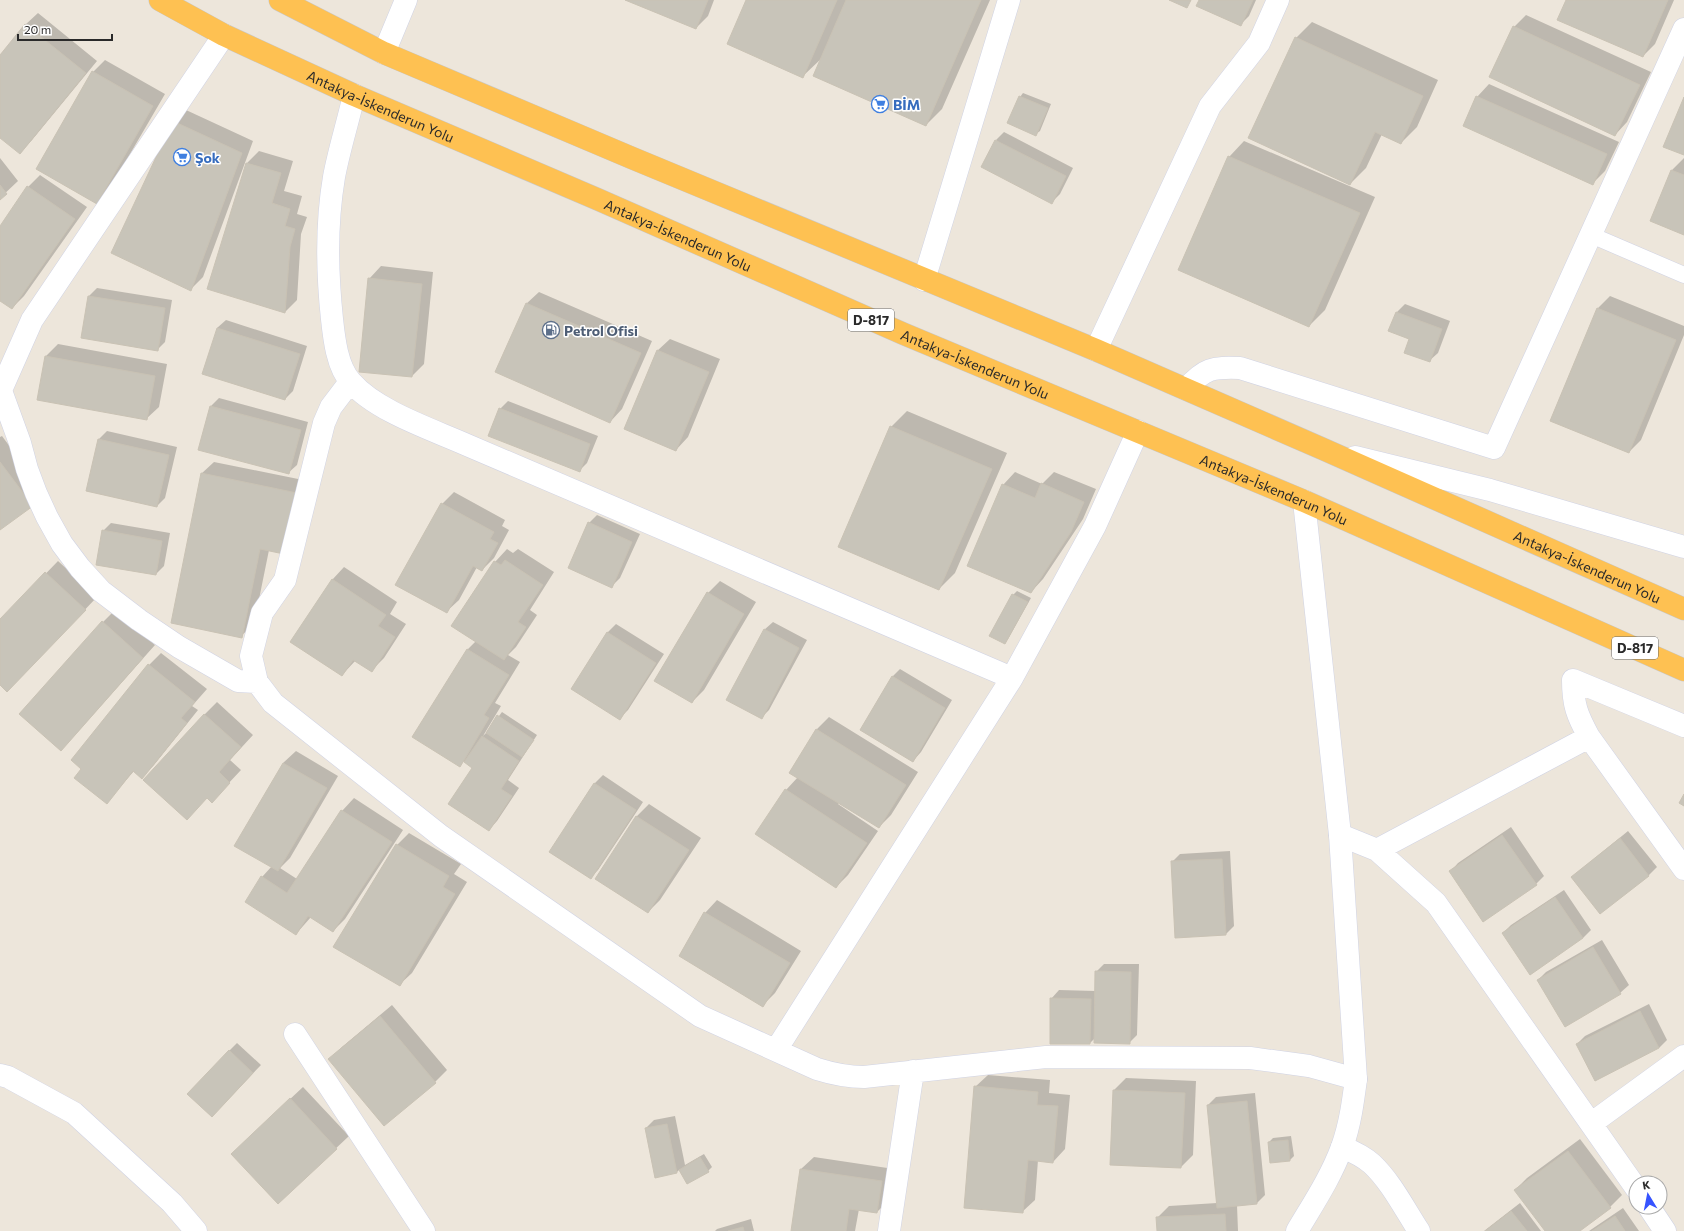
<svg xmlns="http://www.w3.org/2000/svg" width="1684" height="1231" font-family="Commissioner,sans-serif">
  <rect width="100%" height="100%" fill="#ede6db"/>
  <path fill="#0003" d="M 627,0 L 714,0 L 708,16 L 696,28 Z
    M 747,0 L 990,0 L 942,109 L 926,125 L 822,58 L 803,76 Z
    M 1200,0 L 1256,0 L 1249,16 L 1241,24 Z
    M 1567,0 L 1674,0 L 1655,44 L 1643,56 Z
    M 38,13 L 97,61 L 32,140 L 20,153 L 0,136 L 0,56 L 25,25 Z
    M 1526,15 L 1651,72 L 1627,122 L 1615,135 L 1514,27 Z
    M 1312,22 L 1438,80 L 1417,127 L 1401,143 L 1382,134 L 1366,168 L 1350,184 L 1296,38 Z
    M 105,60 L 165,94 L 109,190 L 97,202 L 93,72 Z
    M 1489,84 L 1619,142 L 1605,171 L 1593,183 L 1477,97 Z
    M 1023,93 L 1051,104 L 1040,131 L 1036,134 L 1020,97 Z
    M 186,110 L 253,141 L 203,277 L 191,289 L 174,122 Z
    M 1004,132 L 1073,168 L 1060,194 L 1052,202 L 996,140 Z
    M 1244,141 L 1375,197 L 1325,310 L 1309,326 L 1229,157 Z
    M 259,151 L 293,161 L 284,191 L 302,196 L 297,214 L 307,217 L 301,234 L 297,300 L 285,312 L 208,288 L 247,163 Z
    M 0,158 L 18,181 L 0,198 Z
    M 1684,158 L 1684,234 L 1672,170 Z
    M 40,175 L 87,207 L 24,296 L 12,308 L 0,300 L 0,228 L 28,187 Z
    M 381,266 L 433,272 L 424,364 L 412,376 L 369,279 Z
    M 97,288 L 172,300 L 165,342 L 157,350 L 89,296 Z
    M 539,292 L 652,341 L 622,409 L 610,422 L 526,304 Z
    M 1610,296 L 1684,326 L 1684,335 L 1641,440 L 1629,452 L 1552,420 L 1598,308 Z
    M 1405,304 L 1450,321 L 1438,353 L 1429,361 L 1411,339 L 1390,331 L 1397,312 Z
    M 226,320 L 307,346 L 293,391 L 285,399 L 217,328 Z
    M 670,339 L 720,359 L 688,437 L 676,450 L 657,351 Z
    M 58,344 L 167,364 L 159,407 L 146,419 L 46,356 Z
    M 219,398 L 308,422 L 297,465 L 288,473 L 211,406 Z
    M 508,401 L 598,436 L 587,463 L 579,471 L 500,409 Z
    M 907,411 L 1007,453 L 955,573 L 939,589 L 891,427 Z
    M 107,431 L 177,447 L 165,498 L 157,506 L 87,491 L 99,439 Z
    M 2,436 L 44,493 L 0,529 L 0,437 Z
    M 214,462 L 308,481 L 269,550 L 254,624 L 241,636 L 201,474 Z
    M 1015,472 L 1042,484 L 1054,472 L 1096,489 L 1083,519 L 1043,579 L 1031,592 L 1003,485 Z
    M 454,492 L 505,520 L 502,526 L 509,530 L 494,558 L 482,570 L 477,567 L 459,600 L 446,612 L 442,504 Z
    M 597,515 L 640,534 L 620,578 L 612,586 L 589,523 Z
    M 111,523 L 170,533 L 164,566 L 156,574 L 103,531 Z
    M 507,549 L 513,553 L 518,549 L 554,572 L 530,610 L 537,615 L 516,647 L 508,655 L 520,662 L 495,703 L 501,706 L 483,736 L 487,732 L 502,712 L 537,735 L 508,780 L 519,788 L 497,821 L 489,830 L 474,768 L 464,761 L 459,766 L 467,650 L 476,641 L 495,562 Z
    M 58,561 L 97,597 L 19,679 L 0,684 L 0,621 Z
    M 344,567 L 397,602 L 390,614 L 406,624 L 384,658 L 372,670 L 356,660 L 342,675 L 332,580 Z
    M 720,581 L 756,602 L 704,690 L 692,702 L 708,593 Z
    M 1017,591 L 1031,598 L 1008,639 L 1004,643 L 1013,595 Z
    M 115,610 L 155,645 L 73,737 L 103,622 Z
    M 773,622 L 807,640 L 769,710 L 761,718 L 764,630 Z
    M 616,624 L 664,654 L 628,710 L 620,718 L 573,688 L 608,632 Z
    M 161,653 L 207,689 L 192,706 L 198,710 L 154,765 L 142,777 L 134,771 L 107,802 L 149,665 Z
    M 900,669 L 952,700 L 921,752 L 913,761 L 892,677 Z
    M 217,702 L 253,735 L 230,760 L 241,770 L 212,801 L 204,715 Z
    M 829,717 L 918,772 L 891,815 L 879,827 L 839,802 L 838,804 L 878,831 L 848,875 L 836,887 L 757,834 L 786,790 L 798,777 L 790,772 L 817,729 Z
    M 296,751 L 338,776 L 290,858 L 280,868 L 297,879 L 342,811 L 354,798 L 403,830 L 345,919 L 333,931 L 311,917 L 296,934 L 262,877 L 272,866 L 283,763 Z
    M 603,775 L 643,802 L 598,870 L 590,878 L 550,852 L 595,783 Z
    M 649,804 L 701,838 L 660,900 L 648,912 L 596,879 L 637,816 Z
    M 1511,827 L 1544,876 L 1536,884 L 1450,872 L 1458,863 Z
    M 1628,831 L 1657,867 L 1649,875 L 1600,913 L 1572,877 Z
    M 409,833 L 461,864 L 454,874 L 467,882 L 412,973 L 399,985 L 397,845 Z
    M 1230,851 L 1234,926 L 1226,934 L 1172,862 L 1180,854 Z
    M 1564,890 L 1591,930 L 1583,938 L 1503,933 L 1511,925 Z
    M 717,900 L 801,951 L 775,993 L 763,1005 L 680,955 L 705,913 Z
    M 1602,940 L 1629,985 L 1620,993 L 1538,980 L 1546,972 Z
    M 1104,964 L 1139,964 L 1137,1035 L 1129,1043 L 1095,1038 L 1090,1043 L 1051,999 L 1059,990 L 1096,991 L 1096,972 Z
    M 1649,1004 L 1667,1040 L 1659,1048 L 1577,1044 L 1585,1036 Z
    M 392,1005 L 447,1070 L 435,1082 L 330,1059 L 342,1047 Z
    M 237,1043 L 261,1065 L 220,1108 L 229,1051 Z
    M 988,1075 L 1050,1080 L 1049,1093 L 1070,1095 L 1065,1149 L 1053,1162 L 1038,1160 L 1035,1200 L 1022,1212 L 975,1087 Z
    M 1126,1078 L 1196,1081 L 1193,1155 L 1181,1167 L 1114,1090 Z
    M 303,1087 L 349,1136 L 278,1203 L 244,1142 Z
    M 1255,1093 L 1265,1195 L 1257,1203 L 1237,1205 L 1238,1231 L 1158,1231 L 1157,1218 L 1169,1206 L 1217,1203 L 1208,1105 L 1216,1097 Z
    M 675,1116 L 685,1165 L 704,1154 L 712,1167 L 708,1171 L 687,1183 L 680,1169 L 677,1172 L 646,1128 L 654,1120 Z
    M 1291,1136 L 1294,1156 L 1290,1160 L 1269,1142 L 1273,1138 Z
    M 1580,1139 L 1622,1195 L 1610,1207 L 1578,1231 L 1546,1231 L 1515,1190 L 1527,1178 Z
    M 814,1157 L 894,1169 L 889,1200 L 877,1212 L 859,1209 L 855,1231 L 792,1231 L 801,1169 Z
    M 1520,1203 L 1541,1231 L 1484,1231 Z
    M 1623,1208 L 1639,1231 L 1589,1231 Z
    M 751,1219 L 754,1231 L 715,1231 L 717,1229 Z"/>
  <path fill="#c8c4b9" stroke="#c9c2b4" d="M 625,0 L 708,0 L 696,29 Z
    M 746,0 L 837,0 L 803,78 L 727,44 Z
    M 846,0 L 981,0 L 926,126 L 813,76 Z
    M 1169,0 L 1191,0 L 1187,8 Z
    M 1199,0 L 1253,0 L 1241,26 L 1196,6 Z
    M 1566,0 L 1668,0 L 1643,57 L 1557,20 Z
    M 25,24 L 86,73 L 20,154 L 0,138 L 0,55 Z
    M 1513,26 L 1640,85 L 1615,136 L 1489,77 Z
    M 1295,37 L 1423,96 L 1401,144 L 1375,132 L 1350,185 L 1248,138 Z
    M 92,71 L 153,106 L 97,204 L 36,169 Z
    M 1019,96 L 1048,108 L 1036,136 L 1007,123 Z
    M 1476,96 L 1607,154 L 1593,185 L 1463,126 Z
    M 1684,97 L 1684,155 L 1663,147 Z
    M 173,121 L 242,153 L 191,291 L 111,253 Z
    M 995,140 L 1066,176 L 1052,204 L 981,167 Z
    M 1228,156 L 1360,213 L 1309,327 L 1178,270 Z
    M 246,163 L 281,173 L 272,203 L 290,209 L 285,226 L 295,229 L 290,247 L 285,313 L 207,289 Z
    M 1671,170 L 1684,175 L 1684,235 L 1650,221 Z
    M 0,185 L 7,194 L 0,200 Z
    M 27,186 L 75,219 L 12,309 L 0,301 L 0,226 Z
    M 368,278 L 422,284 L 412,377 L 359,372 Z
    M 88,296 L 165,308 L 158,351 L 81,338 Z
    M 526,303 L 641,353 L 610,423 L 495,372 Z
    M 1597,308 L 1676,340 L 1629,453 L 1550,421 Z
    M 1396,312 L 1442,329 L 1430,362 L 1404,353 L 1409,339 L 1388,331 Z
    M 217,328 L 300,354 L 285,400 L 202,374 Z
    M 657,350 L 709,372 L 676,451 L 624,429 Z
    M 45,356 L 155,376 L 147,420 L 37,400 Z
    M 210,406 L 301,430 L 289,474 L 198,450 Z
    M 499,408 L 590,444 L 580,472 L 488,436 Z
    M 890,426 L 992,469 L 939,590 L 838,547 Z
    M 98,439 L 169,455 L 157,507 L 86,491 Z
    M 0,462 L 33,506 L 0,530 Z
    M 201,473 L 297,493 L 284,554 L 260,549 L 242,638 L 171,623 Z
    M 1041,483 L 1084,502 L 1071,532 L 1031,593 L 967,566 L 1002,484 L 1035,498 Z
    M 441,503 L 494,532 L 490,539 L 498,543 L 482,571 L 473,566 L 447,613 L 395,585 Z
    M 588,522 L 632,542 L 612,588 L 568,568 Z
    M 102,530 L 162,541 L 156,575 L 96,565 Z
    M 505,560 L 543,585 L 518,622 L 526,627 L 504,660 L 451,626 L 494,561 L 501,565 Z
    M 45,572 L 86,610 L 7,692 L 0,685 L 0,619 Z
    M 332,579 L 386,615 L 378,626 L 395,637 L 372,672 L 353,660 L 342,676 L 290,642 Z
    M 707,592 L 744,614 L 692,703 L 654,681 Z
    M 1012,594 L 1028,602 L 1005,644 L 989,636 Z
    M 102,621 L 143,658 L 61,751 L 19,714 Z
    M 764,629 L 799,648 L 762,719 L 726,700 Z
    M 607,632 L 656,663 L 620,720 L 571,689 Z
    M 467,649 L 509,675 L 484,715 L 489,718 L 460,767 L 412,737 Z
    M 148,664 L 195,702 L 181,718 L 187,723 L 142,779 L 133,771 L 107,804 L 74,778 L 81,769 L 71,760 Z
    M 892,676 L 945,708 L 913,762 L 860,730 Z
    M 204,714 L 241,747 L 219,772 L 230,783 L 212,803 L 207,798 L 187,820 L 143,780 Z
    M 497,715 L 534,740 L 522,757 L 486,733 Z
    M 816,729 L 906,785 L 879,828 L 789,773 Z
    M 482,736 L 519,761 L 501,789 L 512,796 L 489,831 L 448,804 L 472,768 L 464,762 Z
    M 283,763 L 327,788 L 278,871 L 234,846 Z
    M 594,783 L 636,810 L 591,879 L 549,852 Z
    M 785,789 L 867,843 L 836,888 L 755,834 Z
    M 1684,794 L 1684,806 L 1679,803 Z
    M 341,810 L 392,842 L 333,932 L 308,916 L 296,935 L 245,902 L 261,876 L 287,893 Z
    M 636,816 L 689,850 L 648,913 L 595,879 Z
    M 1502,835 L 1537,885 L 1483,922 L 1449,871 Z
    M 1620,838 L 1649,876 L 1600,914 L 1571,877 Z
    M 396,844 L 449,876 L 443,887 L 455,894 L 400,986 L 333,947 Z
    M 1222,859 L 1226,935 L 1175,938 L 1171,861 Z
    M 1555,897 L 1583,938 L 1530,975 L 1502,933 Z
    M 704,912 L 790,963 L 763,1007 L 679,956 Z
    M 1593,947 L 1621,994 L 1565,1027 L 1537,980 Z
    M 1095,971 L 1131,972 L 1130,1044 L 1094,1043 Z
    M 1050,998 L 1091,999 L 1090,1044 L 1050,1044 Z
    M 1640,1011 L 1659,1048 L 1595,1081 L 1576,1044 Z
    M 380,1016 L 436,1083 L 384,1126 L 328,1059 Z
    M 229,1050 L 253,1073 L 212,1117 L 187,1094 Z
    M 974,1086 L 1038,1092 L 1037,1105 L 1058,1106 L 1053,1163 L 1028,1160 L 1023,1213 L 964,1208 Z
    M 1113,1090 L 1185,1093 L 1181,1168 L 1110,1165 Z
    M 290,1098 L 337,1149 L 278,1204 L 231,1154 Z
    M 1247,1101 L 1257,1204 L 1217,1208 L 1207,1105 Z
    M 667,1124 L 677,1173 L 655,1178 L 645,1128 Z
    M 1288,1140 L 1290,1161 L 1270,1163 L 1268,1142 Z
    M 1568,1151 L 1611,1208 L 1580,1231 L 1545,1231 L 1514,1190 Z
    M 700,1157 L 709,1172 L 687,1184 L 679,1170 Z
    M 800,1169 L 882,1181 L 877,1213 L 849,1209 L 846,1231 L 791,1231 Z
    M 1511,1211 L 1527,1231 L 1485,1231 Z
    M 1225,1214 L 1226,1231 L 1157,1231 L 1156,1217 Z
    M 1615,1216 L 1625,1231 L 1592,1231 Z
    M 743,1227 L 744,1231 L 728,1231 Z"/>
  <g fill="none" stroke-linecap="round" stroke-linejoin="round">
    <g stroke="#d0d3e4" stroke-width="17">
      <path id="service" d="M 1591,235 L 1684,275"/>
    </g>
    <g stroke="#d0d3e4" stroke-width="23">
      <path id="minor" d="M 384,53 L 406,0
        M 354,95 C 348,122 339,150 334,177 C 326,224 327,272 332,319 C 334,338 337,367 351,382 C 376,411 431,429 467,445 L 1012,678
        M 924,280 L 1009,0
        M 1096,350 L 1210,106 L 1259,43 L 1278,0
        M 350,382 L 331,407 L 324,423 L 285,580 L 262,613 L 251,656 L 257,682 L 273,703 L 441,836 L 700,1016 L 817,1069 C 833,1074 847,1077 864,1077 L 1046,1057 L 1250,1058 L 1309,1066 L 1356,1079
        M 0,388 L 20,443 L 27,469 L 36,493 L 47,517 L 62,544 L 80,568 L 101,591 L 139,620 L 179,647 L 238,681 L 257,682
        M 1186,389 C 1205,368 1212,367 1240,368 L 1494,448 L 1684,29
        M 1,390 L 32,320 L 224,35
        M 1355,457 L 1490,490 L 1684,547
        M 1684,726 L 1573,680 C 1573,705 1577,715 1589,737 L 1684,869
        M 1340,835 L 1377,850 L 1436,903 L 1636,1188
        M 1377,850 L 1589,737
        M 295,1034 L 424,1231
        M 776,1050 L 1012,678 L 1095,526 L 1138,431
        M 0,1075 L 8,1077 L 74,1113 L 172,1203 L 196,1231
        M 1592,1123 L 1684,1056
        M 1342,1147 C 1352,1151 1363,1156 1372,1164 C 1391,1182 1404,1208 1419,1231
        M 1649,1207 L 1665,1231
        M 889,1231 L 913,1071"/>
    </g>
    <g stroke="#d0d3e4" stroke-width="23">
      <path id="tertiary" d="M 1297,1231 C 1313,1204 1331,1177 1342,1147 C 1350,1125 1353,1102 1356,1079 L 1340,835 L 1304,501"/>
    </g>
    <g stroke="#c8c8c8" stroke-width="23">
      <g id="trunk">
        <path id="s1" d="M 160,0 L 224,35 L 354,95 L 597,199 L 904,334 L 1304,501 L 1684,670"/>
        <path id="s2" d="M 280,0 L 384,53 L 632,158 L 1096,350 L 1323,449 L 1684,609"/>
      </g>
    </g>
    <use href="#service" stroke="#fff" stroke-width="16"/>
    <use href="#minor" stroke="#fff" stroke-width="22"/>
    <use href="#tertiary" stroke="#fff" stroke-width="22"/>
    <use href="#trunk" stroke="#fec152" stroke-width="22"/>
  </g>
  <defs>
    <g id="supermarket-ring" transform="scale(0.9)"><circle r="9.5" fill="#fff" stroke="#3f7fe0" stroke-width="1.5"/><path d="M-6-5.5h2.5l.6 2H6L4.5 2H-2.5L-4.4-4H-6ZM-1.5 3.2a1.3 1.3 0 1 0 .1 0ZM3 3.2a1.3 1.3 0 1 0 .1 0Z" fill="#3f7fe0"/></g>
    <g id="fuel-ring" transform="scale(0.9)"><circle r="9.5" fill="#fff" stroke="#5c6f8a" stroke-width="1.5"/><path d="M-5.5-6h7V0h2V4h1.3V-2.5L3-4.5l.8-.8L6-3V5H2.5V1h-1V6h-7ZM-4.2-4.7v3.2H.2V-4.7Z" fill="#5c6f8a"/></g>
  </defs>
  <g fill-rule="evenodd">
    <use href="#supermarket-ring" x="880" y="104"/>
    <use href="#supermarket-ring" x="182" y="157"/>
    <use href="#fuel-ring" x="551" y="330"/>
  </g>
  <g text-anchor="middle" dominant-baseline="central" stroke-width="3" stroke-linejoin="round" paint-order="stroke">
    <g fill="#fff" stroke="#6a6a6a" stroke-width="1">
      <rect x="848" y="309" width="46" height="22" rx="3"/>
      <rect x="1612" y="637" width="46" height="22" rx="3"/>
    </g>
    <g font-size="13" font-weight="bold" fill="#2a2a2a">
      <text x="871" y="320">D-817</text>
      <text x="1635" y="648">D-817</text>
    </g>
    <g font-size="14" font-weight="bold" fill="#366cbe" stroke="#fff" text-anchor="start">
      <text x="893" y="104">BİM</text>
      <text x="195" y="157">Şok</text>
    </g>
    <g font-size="14" fill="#2a2a2a" stroke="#fff">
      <text stroke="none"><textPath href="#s1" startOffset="245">Antakya-İskenderun Yolu</textPath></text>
      <text stroke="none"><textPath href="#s1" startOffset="569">Antakya-İskenderun Yolu</textPath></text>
      <text stroke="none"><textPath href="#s1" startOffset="893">Antakya-İskenderun Yolu</textPath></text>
      <text stroke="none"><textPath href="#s1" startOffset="1217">Antakya-İskenderun Yolu</textPath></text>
      <text stroke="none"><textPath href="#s2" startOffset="1425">Antakya-İskenderun Yolu</textPath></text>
    </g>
    <g font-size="14" font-weight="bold" fill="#4e5e75" stroke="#fff" text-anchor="start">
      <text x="564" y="330">Petrol Ofisi</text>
    </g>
  </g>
  <g transform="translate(1648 1195) rotate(350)"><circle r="19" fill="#ffffff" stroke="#aaaaaa"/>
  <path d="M0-3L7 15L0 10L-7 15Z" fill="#3653ff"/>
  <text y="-6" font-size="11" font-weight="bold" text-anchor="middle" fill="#2a2a2a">K</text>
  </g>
  <path d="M18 34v6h94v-6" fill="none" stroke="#2a2a2a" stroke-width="2"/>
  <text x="24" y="34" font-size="12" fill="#2a2a2a" stroke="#ffffff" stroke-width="3" paint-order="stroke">20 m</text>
</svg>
